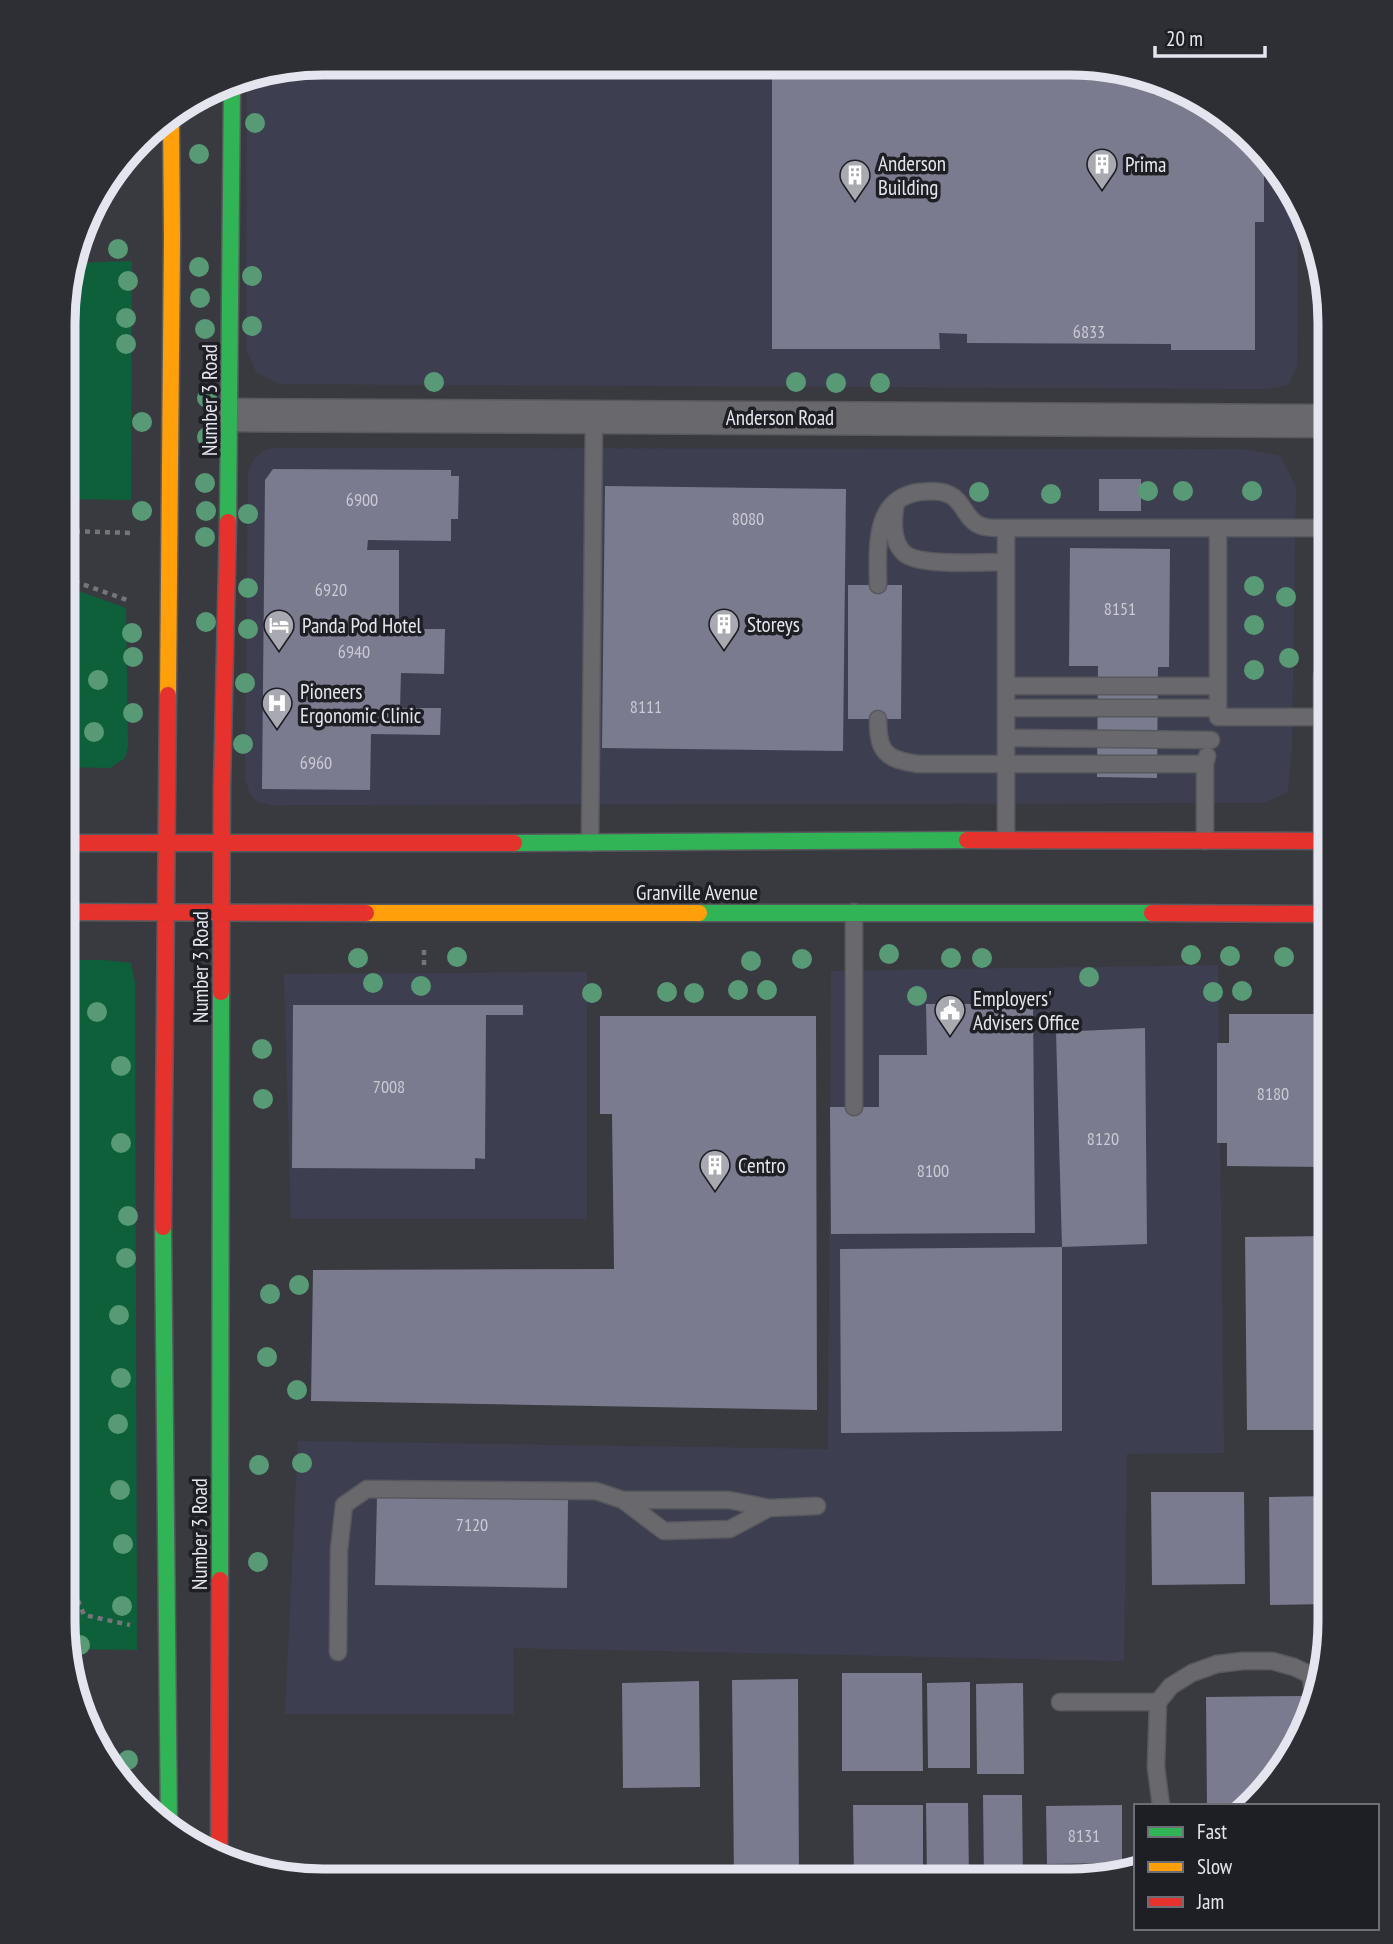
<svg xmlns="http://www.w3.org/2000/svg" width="1393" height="1944" font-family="'PT Sans Narrow',sans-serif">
  <rect width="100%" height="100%" fill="#383a40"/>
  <path fill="#3d3f51" d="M 324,63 L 1104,65 L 1169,83 L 1228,117 L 1298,203 L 1297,366 L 1288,385 L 1267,389 L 279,384 L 256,372 L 246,349 L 247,76 Z
    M 275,448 L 1243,449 L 1280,456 L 1296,486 L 1292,747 L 1288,792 L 1264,803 L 271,805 L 258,802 L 250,794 L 245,779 L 248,472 L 254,459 L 263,451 Z
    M 1218,965 L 1224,1453 L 1127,1454 L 1124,1661 L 513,1648 L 514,1714 L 285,1714 L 298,1441 L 828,1449 L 831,971 Z
    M 587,972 L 587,1219 L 291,1219 L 284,974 Z"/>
  <path fill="#0e603a" d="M 132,261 L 131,500 L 65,499 L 65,289 L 74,263 Z
    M 65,586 L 126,608 L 128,747 L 125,758 L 110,768 L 64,767 Z
    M 64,960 L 103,960 L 131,963 L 135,983 L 137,1650 L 70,1649 L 63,1621 Z"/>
  <path fill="#7a7b8e" d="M 772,70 L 1125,71 L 1153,79 L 1153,95 L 1176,96 L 1176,87 L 1228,117 L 1264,161 L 1264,222 L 1255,222 L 1255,350 L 1171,350 L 1171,344 L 967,343 L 967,334 L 939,333 L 940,349 L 772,349 Z
    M 273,469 L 451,470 L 451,476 L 459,476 L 458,519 L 451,519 L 451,541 L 368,540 L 367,550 L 399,550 L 399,629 L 445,629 L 444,674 L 401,673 L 400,708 L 441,708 L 440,735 L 371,734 L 370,790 L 262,789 L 265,480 Z
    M 1099,479 L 1141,479 L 1141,511 L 1099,511 Z
    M 605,486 L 846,489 L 843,751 L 602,748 Z
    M 1070,548 L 1170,549 L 1169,667 L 1158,667 L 1157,778 L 1097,777 L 1098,666 L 1069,666 Z
    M 848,585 L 902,585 L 901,719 L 848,719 Z
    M 926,1004 L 1033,1004 L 1035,1233 L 831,1234 L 830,1107 L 879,1107 L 879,1055 L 927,1055 Z
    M 293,1005 L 523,1005 L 523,1015 L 486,1015 L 485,1159 L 475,1158 L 475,1169 L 292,1168 Z
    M 1229,1014 L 1330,1014 L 1330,1167 L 1227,1166 L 1227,1143 L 1217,1143 L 1217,1043 L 1229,1043 Z
    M 600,1016 L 816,1016 L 817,1410 L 311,1401 L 313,1270 L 614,1269 L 612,1114 L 600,1114 Z
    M 1145,1028 L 1147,1244 L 1062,1247 L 1056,1032 Z
    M 1330,1236 L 1330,1430 L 1247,1430 L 1245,1237 Z
    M 1062,1247 L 1062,1431 L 841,1433 L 840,1249 Z
    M 1151,1492 L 1244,1492 L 1245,1584 L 1152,1585 Z
    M 377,1496 L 568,1498 L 567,1588 L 375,1585 Z
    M 1329,1496 L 1329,1604 L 1270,1605 L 1269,1497 Z
    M 842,1673 L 922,1673 L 923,1771 L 842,1771 Z
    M 798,1679 L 799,1880 L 734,1880 L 732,1680 Z
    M 699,1681 L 700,1787 L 623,1788 L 622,1683 Z
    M 970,1682 L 970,1768 L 928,1768 L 927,1683 Z
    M 1023,1683 L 1024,1774 L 977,1774 L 976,1684 Z
    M 1305,1696 L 1306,1725 L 1286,1765 L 1250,1806 L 1207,1806 L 1206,1697 Z
    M 983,1795 L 1022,1795 L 1023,1881 L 984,1881 Z
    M 926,1803 L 968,1803 L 969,1881 L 927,1881 Z
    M 853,1805 L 923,1805 L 923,1881 L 854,1880 Z
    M 1122,1805 L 1122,1863 L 1047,1864 L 1046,1806 Z"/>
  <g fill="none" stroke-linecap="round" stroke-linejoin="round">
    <g stroke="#58595f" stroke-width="19">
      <path id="lane" d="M 896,502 C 893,517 891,541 904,553 C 919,567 984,562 1006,562
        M 1218,529 L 1218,717 L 1329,717
        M 878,585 C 878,549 872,499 919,492 C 929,491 941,490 950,495 C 957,498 961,505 965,511 C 976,529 986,528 1006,528
        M 1006,686 L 1218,686
        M 1006,708 L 1218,708
        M 878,719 C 878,752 885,759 918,764 L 1205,764
        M 1006,738 L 1211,740
        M 1006,840 L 1006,528 L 1330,528
        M 1205,841 L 1205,764 L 1207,756
        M 590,843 L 594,416
        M 854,912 L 854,1107
        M 623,1500 L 729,1500 L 769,1508 L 817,1506
        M 338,1652 L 339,1550 L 344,1505 L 367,1489 L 596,1491 L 623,1500 L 664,1531 L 730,1529 L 769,1508
        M 1060,1702 L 1158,1702
        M 1161,1806 L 1156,1767 L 1158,1702 L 1171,1686 L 1192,1673 L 1217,1664 L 1243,1661 L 1272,1661 L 1294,1667 L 1311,1675 L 1314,1708"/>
    </g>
    <g stroke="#58595f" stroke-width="35">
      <path id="street" d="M 230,415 L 1330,421
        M 1330,901 L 1330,677"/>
    </g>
    <g stroke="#58595f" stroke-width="19">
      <path id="fast" d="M 228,522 L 232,82
        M 514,843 L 967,840
        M 699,913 L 1152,913
        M 163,1227 L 169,1828
        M 220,1580 L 221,992"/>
    </g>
    <g stroke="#58595f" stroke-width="19">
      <path id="slow" d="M 168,695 L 172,239 L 171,116
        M 366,913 L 699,913"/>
    </g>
    <g stroke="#58595f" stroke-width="19">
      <path id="jam" d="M 967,840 L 1330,841
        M 64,843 L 514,843
        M 64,912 L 366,913
        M 1152,913 L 1330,914
        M 221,992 L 222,785 L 228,522
        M 163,1227 L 168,695
        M 219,1852 L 220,1580"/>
    </g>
    <path stroke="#747479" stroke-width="4.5" stroke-dasharray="5 5" stroke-linecap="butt" d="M 65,531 L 134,533
      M 65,578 L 130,601
      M 424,950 L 424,970
      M 63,1591 L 74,1591 L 75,1020 L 64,1020
      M 74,1591 L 84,1615 L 130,1625"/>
    <use href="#lane" stroke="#68686d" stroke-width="16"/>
    <use href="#street" stroke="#68686d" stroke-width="32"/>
    <use href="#fast" stroke="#30b455" stroke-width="16"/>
    <use href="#slow" stroke="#ff9f0a" stroke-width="16"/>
    <use href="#jam" stroke="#e5322d" stroke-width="16"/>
  </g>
  <g fill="#589a75">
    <circle cx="255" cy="123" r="10"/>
    <circle cx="199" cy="154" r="10"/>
    <circle cx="118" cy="249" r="10"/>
    <circle cx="199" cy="267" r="10"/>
    <circle cx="252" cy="276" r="10"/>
    <circle cx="128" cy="281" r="10"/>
    <circle cx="200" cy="298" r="10"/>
    <circle cx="126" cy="318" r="10"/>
    <circle cx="252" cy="326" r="10"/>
    <circle cx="205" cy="329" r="10"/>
    <circle cx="126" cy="344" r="10"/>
    <circle cx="434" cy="382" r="10"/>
    <circle cx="796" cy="382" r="10"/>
    <circle cx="836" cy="383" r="10"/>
    <circle cx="880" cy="383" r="10"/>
    <circle cx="207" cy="398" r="10"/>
    <circle cx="142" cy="422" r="10"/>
    <circle cx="207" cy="437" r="10"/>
    <circle cx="205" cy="483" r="10"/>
    <circle cx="1148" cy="491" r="10"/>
    <circle cx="1183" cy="491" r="10"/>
    <circle cx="1252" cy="491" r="10"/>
    <circle cx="979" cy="492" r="10"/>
    <circle cx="1051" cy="494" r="10"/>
    <circle cx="142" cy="511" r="10"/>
    <circle cx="206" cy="511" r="10"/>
    <circle cx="248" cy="514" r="10"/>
    <circle cx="205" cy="537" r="10"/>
    <circle cx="1254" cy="586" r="10"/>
    <circle cx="248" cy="588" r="10"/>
    <circle cx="1286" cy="597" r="10"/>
    <circle cx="206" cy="622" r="10"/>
    <circle cx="1254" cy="625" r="10"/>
    <circle cx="248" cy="629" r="10"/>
    <circle cx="132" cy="633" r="10"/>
    <circle cx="133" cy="657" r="10"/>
    <circle cx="1289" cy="658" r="10"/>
    <circle cx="1254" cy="670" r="10"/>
    <circle cx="98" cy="680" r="10"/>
    <circle cx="245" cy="683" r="10"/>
    <circle cx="133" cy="713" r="10"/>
    <circle cx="94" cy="732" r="10"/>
    <circle cx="243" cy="744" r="10"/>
    <circle cx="889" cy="954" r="10"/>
    <circle cx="1191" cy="955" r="10"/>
    <circle cx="1230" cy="956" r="10"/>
    <circle cx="457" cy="957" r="10"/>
    <circle cx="1284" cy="957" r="10"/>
    <circle cx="358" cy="958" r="10"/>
    <circle cx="951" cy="958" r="10"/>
    <circle cx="982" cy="958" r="10"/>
    <circle cx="802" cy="959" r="10"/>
    <circle cx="751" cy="961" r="10"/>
    <circle cx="1089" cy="977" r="10"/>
    <circle cx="373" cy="983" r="10"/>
    <circle cx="421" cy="986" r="10"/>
    <circle cx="738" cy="990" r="10"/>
    <circle cx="767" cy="990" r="10"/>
    <circle cx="1242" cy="991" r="10"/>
    <circle cx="667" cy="992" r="10"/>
    <circle cx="1213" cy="992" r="10"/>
    <circle cx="592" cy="993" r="10"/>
    <circle cx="694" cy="993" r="10"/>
    <circle cx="917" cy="996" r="10"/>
    <circle cx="97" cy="1012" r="10"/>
    <circle cx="262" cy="1049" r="10"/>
    <circle cx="121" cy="1066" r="10"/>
    <circle cx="263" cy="1099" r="10"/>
    <circle cx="121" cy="1143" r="10"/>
    <circle cx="128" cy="1216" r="10"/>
    <circle cx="126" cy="1258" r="10"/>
    <circle cx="299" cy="1285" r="10"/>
    <circle cx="270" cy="1294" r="10"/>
    <circle cx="119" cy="1315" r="10"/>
    <circle cx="267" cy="1357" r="10"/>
    <circle cx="121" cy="1378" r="10"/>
    <circle cx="297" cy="1390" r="10"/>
    <circle cx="118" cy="1424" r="10"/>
    <circle cx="302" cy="1463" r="10"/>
    <circle cx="259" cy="1465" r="10"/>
    <circle cx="120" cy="1490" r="10"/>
    <circle cx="123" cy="1544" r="10"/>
    <circle cx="258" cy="1562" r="10"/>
    <circle cx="122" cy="1606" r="10"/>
    <circle cx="80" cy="1645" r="10"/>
    <circle cx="128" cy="1760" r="10"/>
  </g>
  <defs>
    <g id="building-pin" transform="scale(1.575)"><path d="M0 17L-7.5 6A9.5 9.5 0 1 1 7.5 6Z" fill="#a8a9b1" stroke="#1e1f25"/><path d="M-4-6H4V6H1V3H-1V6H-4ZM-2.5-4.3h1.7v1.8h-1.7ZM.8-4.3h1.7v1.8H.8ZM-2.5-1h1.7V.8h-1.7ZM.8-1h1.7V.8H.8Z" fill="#fff"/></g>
    <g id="hotel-pin" transform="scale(1.575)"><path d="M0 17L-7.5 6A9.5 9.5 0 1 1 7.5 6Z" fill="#a8a9b1" stroke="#1e1f25"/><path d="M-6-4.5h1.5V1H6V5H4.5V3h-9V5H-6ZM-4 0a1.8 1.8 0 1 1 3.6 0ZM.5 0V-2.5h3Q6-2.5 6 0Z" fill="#fff"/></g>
    <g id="hospital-pin" transform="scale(1.575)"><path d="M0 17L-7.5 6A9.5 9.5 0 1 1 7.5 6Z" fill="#a8a9b1" stroke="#1e1f25"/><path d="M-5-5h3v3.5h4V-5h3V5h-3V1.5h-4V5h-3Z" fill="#fff"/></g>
    <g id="civic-pin" transform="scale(1.575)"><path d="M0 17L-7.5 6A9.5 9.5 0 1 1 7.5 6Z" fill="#a8a9b1" stroke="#1e1f25"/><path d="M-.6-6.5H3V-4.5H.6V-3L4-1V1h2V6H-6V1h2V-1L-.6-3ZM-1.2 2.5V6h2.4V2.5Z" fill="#fff"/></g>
  </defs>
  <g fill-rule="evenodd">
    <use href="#building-pin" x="1102" y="164"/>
    <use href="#building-pin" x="855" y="175"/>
    <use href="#building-pin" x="724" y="624"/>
    <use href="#hotel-pin" x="279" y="625"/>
    <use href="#hospital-pin" x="277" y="703"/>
    <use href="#civic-pin" x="950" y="1010"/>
    <use href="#building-pin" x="715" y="1165"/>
  </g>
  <g text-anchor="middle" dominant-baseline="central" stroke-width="7" stroke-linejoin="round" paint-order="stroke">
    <g font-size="18" fill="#cacad6">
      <text x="1089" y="331">6833</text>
      <text x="362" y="499">6900</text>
      <text x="748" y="518">8080</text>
      <text x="331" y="589">6920</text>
      <text x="1120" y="608">8151</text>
      <text x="354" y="651">6940</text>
      <text x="646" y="706">8111</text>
      <text x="316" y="762">6960</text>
      <text x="389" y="1086">7008</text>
      <text x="1273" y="1093">8180</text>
      <text x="1103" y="1138">8120</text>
      <text x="933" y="1170">8100</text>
      <text x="472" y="1524">7120</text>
      <text x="1084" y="1835">8131</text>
    </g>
    <g font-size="21" fill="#e4e5ee" stroke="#1e1f25" text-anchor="start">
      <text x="878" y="163">Anderson<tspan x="878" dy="24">Building</tspan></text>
      <text x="1125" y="164">Prima</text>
      <text x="747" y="624">Storeys</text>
      <text x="302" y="625">Panda Pod Hotel</text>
      <text x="300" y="691">Pioneers<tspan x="300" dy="24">Ergonomic Clinic</tspan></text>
      <text x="973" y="998">Employers'<tspan x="973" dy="24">Advisers Office</tspan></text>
      <text x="738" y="1165">Centro</text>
    </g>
    <g font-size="21" fill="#e4e5ee" stroke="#1e1f25">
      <text transform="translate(209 400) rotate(-90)">Number 3 Road</text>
      <text x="780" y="417">Anderson Road</text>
      <text x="697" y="892">Granville Avenue</text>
      <text transform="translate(200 967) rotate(-90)">Number 3 Road</text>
      <text transform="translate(199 1534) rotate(-90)">Number 3 Road</text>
    </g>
  </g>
  <path d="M0 0H1393V1944H0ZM323 75H1070A248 248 0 0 1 1318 323V1621A248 248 0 0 1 1070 1869H323A248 248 0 0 1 75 1621V323A248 248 0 0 1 323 75Z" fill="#2e2f35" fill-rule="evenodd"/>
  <path fill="none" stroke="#e4e5ee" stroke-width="9" d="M323 75H1070A248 248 0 0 1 1318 323V1621A248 248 0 0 1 1070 1869H323A248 248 0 0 1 75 1621V323A248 248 0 0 1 323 75Z"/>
  <rect x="1134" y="1804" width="245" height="126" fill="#1e1f25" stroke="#6d6e75" stroke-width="2"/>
  <rect x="1148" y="1827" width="35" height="10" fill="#30b455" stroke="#6d6e75" stroke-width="2"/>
  <text x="1197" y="1839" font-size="21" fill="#e4e5ee">Fast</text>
  <rect x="1148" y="1862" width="35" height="10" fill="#ff9f0a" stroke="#6d6e75" stroke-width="2"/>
  <text x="1197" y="1874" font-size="21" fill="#e4e5ee">Slow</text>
  <rect x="1148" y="1897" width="35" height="10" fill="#e5322d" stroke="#6d6e75" stroke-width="2"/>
  <text x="1197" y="1909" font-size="21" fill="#e4e5ee">Jam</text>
  <path d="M1155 46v10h110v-10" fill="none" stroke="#e4e5ee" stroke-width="3.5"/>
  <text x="1166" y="46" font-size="21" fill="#e4e5ee" stroke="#1e1f25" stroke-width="5" paint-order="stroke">20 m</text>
</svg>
